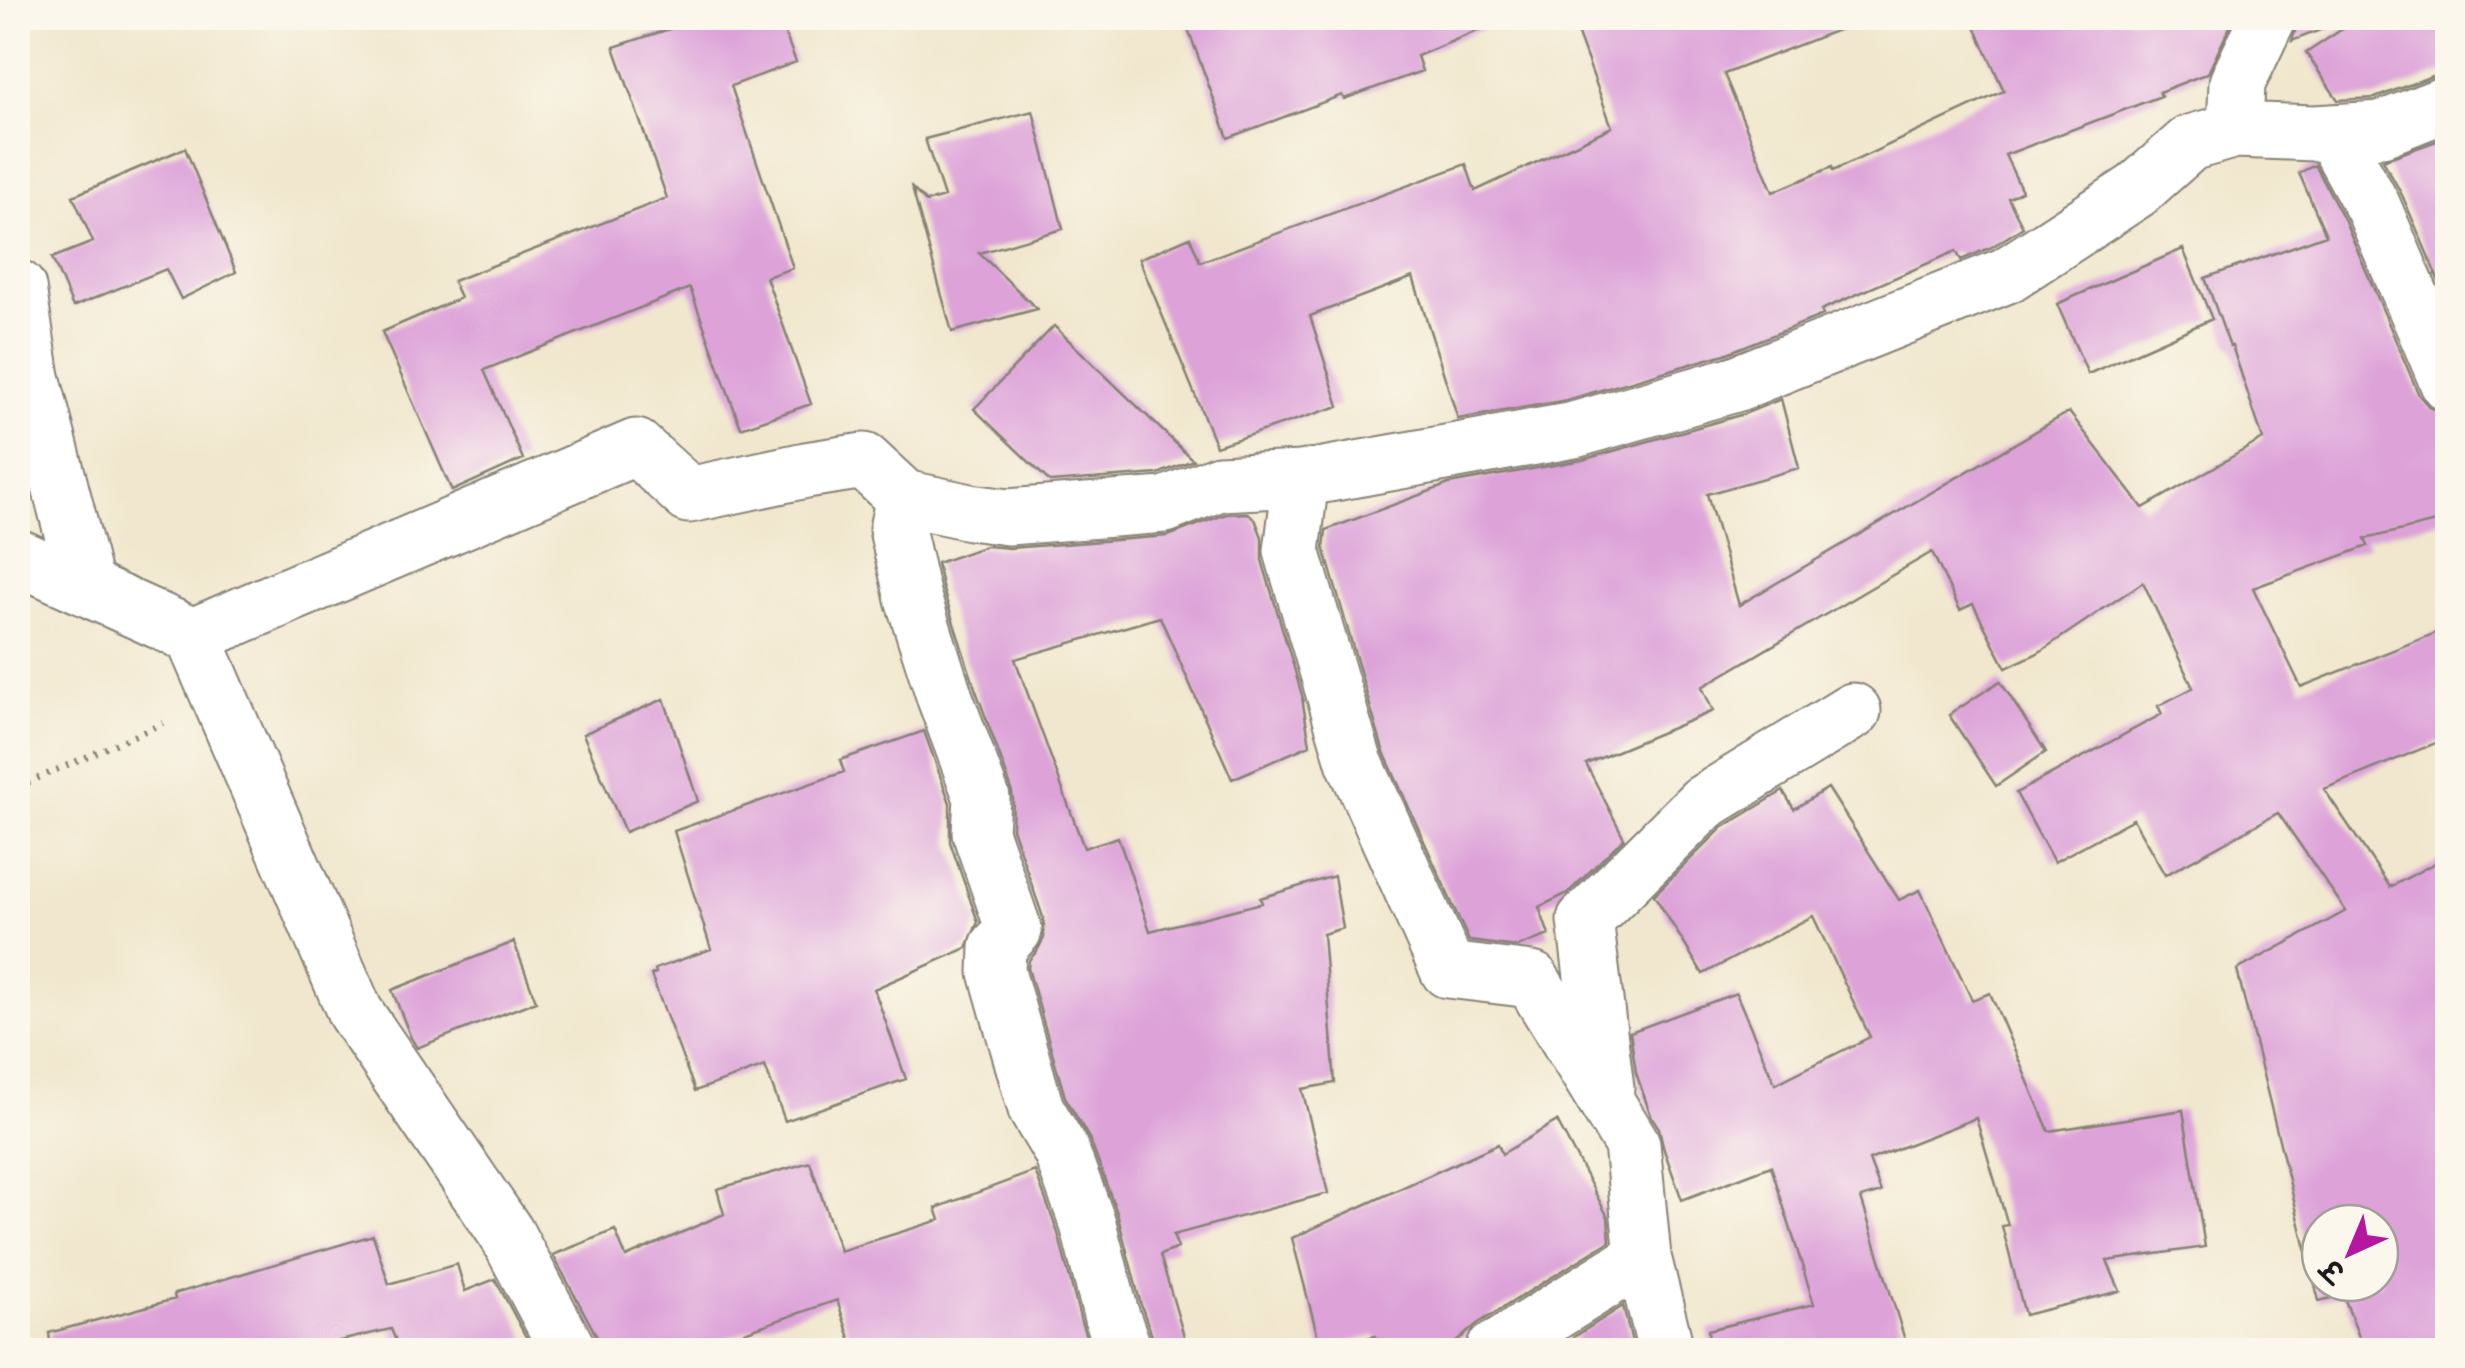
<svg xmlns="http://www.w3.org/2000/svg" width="2465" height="1368" font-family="'Comic Neue','Playpen Sans Deva',sans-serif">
  <rect width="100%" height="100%" fill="#fbf7ec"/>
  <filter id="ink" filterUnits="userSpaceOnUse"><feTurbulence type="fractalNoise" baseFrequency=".01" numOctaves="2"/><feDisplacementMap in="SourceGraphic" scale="20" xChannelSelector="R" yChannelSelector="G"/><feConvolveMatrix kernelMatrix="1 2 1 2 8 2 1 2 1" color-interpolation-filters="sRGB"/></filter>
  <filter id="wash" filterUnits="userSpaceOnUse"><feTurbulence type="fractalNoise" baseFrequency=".0048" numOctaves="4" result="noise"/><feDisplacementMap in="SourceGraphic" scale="40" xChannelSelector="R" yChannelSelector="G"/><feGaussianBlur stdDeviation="2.25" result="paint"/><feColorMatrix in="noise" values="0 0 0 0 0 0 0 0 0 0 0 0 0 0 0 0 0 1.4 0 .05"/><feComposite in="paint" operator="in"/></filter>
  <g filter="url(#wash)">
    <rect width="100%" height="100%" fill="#f1e7ce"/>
    <g id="blocks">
      <path fill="#dda3d9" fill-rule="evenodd" d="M 703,18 L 779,18 L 796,62 L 731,86 L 793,268 L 766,277 L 811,404 L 741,428 L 690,288 L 484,370 L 523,459 L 452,491 L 382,332 L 460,298 L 453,281 L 667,198 L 614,47 Z
        M 1184,18 L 1508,18 L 1417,56 L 1422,71 L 1344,99 L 1342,95 L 1228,138 Z
        M 1572,18 L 1859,18 L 1859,22 L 1724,74 L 1773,192 L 1832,167 L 1833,171 L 2004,91 L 1971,18 L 2234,18 L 2208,73 L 2159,92 L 2161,96 L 2005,155 L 2022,191 L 2008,198 L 2023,227 L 1992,247 L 1961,260 L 1956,251 L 1821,310 L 1823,315 L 1725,354 L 1567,400 L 1458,419 L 1413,277 L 1310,316 L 1339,406 L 1216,446 L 1139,259 L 1190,237 L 1200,262 L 1466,164 L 1475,191 L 1612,127 Z
        M 2299,18 L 2340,18 L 2341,22 L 2292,41 Z
        M 2359,18 L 2448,18 L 2448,73 L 2437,74 L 2375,98 L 2338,100 L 2306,53 Z
        M 1033,111 L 1063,229 L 979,253 L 1037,309 L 952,332 L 912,188 L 926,202 L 944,197 L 925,139 Z
        M 2448,137 L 2448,302 L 2402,195 L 2383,160 Z
        M 185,148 L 236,272 L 181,299 L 166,269 L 73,307 L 52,258 L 93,242 L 73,196 Z
        M 2315,165 L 2345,221 L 2419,395 L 2430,408 L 2448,414 L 2448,519 L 2365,539 L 2368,546 L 2253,588 L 2301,687 L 2448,628 L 2448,738 L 2324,789 L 2390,887 L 2448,856 L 2448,1350 L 2364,1350 L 2343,1295 L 2319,1301 L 2237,970 L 2346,911 L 2278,813 L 2165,875 L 2133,819 L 2054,862 L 2016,793 L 2162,714 L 2158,706 L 2193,688 L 2143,582 L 2038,653 L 2006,668 L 1973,604 L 1960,610 L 1932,552 L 1702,687 L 1713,711 L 1586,764 L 1624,838 L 1568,893 L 1539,907 L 1549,935 L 1517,947 L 1469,941 L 1383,750 L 1324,548 L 1326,530 L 1449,484 L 1582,460 L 1744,414 L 1781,399 L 1799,468 L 1707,494 L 1739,605 L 2069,412 L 2143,508 L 2263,439 L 2232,346 L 2230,347 L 2205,278 L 2326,235 L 2299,173 ZM 2320,1223 L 2380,1223 L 2380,1283 L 2320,1283 Z
        M 2183,249 L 2212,319 L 2088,374 L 2057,304 Z
        M 1054,326 L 1193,460 L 1158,474 L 1050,482 L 974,409 Z
        M 1248,513 L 1255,519 L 1262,537 L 1262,560 L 1304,702 L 1302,698 L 1310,745 L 1232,779 L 1160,617 L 1015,659 L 1084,848 L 1118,837 L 1150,931 L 1262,903 L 1260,898 L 1334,876 L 1343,928 L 1323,934 L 1335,1083 L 1302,1089 L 1328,1193 L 1173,1235 L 1178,1248 L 1160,1255 L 1188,1350 L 1154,1350 L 1153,1339 L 1141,1305 L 1117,1213 L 1090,1140 L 1065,1097 L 1028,968 L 1029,960 L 1037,951 L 1044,938 L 1044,920 L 1012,828 L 1013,800 L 1011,787 L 975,688 L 943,590 L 937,563 L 986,546 L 1010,548 L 1168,536 L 1226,514 Z
        M 2000,681 L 2046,752 L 1996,786 L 1949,715 Z
        M 664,699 L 698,801 L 625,832 L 583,734 Z
        M 924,731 L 950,803 L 950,842 L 978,922 L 967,948 L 874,989 L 906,1079 L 785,1121 L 765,1066 L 695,1091 L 651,975 L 656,973 L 655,969 L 711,949 L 674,831 L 844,772 L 840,760 Z
        M 1828,788 L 1899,900 L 1920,890 L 1972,1000 L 1990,993 L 2049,1131 L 2183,1110 L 2205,1247 L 2107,1261 L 2120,1291 L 2025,1315 L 2002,1226 L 2008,1225 L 1976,1118 L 1869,1160 L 1881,1192 L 1861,1198 L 1908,1350 L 1710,1350 L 1708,1330 L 1814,1304 L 1771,1166 L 1682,1200 L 1664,1150 L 1659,1128 L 1651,1116 L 1636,1073 L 1630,1032 L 1736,993 L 1775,1084 L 1870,1037 L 1813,916 L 1703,974 L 1654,895 L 1722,828 L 1783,791 L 1794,809 Z
        M 514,942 L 536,1001 L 417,1048 L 411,1038 L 392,990 Z
        M 1557,1121 L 1608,1217 L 1610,1241 L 1477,1324 L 1447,1350 L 1387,1350 L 1375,1336 L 1321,1349 L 1292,1238 L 1498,1144 L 1502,1154 Z
        M 810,1162 L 840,1251 L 940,1220 L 936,1208 L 1035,1171 L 1058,1233 L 1081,1322 L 1091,1350 L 854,1350 L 837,1300 L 692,1350 L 599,1350 L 596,1335 L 553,1255 L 615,1230 L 626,1257 L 724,1214 L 717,1189 Z
        M 373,1235 L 389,1284 L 457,1264 L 465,1291 L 495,1279 L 533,1350 L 400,1350 L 391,1329 L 301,1350 L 51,1350 L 49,1333 L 175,1299 L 174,1294 Z
        M 1623,1306 L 1634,1350 L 1582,1350 L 1574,1337 Z"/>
    </g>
  </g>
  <g filter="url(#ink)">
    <use href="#blocks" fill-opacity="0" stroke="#868275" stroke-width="2.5"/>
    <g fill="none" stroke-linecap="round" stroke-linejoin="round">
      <g stroke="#868275" stroke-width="59">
        <path id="street" d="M 2235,130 L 2237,83 L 2268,18
          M 2332,132 L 2373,207 L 2448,383
          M 18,288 L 32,377 L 86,587
          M 1301,479 L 1292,551 L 1354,761 L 1448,970 L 1532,980 L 1632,1144 L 1643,1257 L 1666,1350
          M 18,557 L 193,636 L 355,1012 L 506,1233 L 568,1350
          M 193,636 L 636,447 L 689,495 L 806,470 L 864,461 L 904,498
          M 1606,1088 L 1585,920 L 1703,803 L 1853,711
          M 1124,1350 L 1111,1314 L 1088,1224 L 1061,1151 L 1036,1109 L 997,972 L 998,947 L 1014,930 L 980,832 L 982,798 L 945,698 L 913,598 L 897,529 L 904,498 L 970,512 L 1008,517 L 1165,505 L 1219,483 L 1301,479 L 1574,430 L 1735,384 L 2007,275 L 2137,190 L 2190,143 L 2235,130 L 2314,133 L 2382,129 L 2448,103
          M 1494,1350 L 1643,1257"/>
      </g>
      <path stroke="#868275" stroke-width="6" stroke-dasharray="2.5 8" stroke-linecap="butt" d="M 18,787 L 163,723"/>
      <use href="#street" stroke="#fff" stroke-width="55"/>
    </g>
  </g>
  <rect width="2465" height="1368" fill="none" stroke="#fbf7ec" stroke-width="60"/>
  <g transform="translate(2350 1253) rotate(224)"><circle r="48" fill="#fbf7ec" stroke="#a29f99" stroke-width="2.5"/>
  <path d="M0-8L18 38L0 25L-18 38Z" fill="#b5179e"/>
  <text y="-15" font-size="28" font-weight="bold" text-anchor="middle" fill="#1c1c1c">उ</text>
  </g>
</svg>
